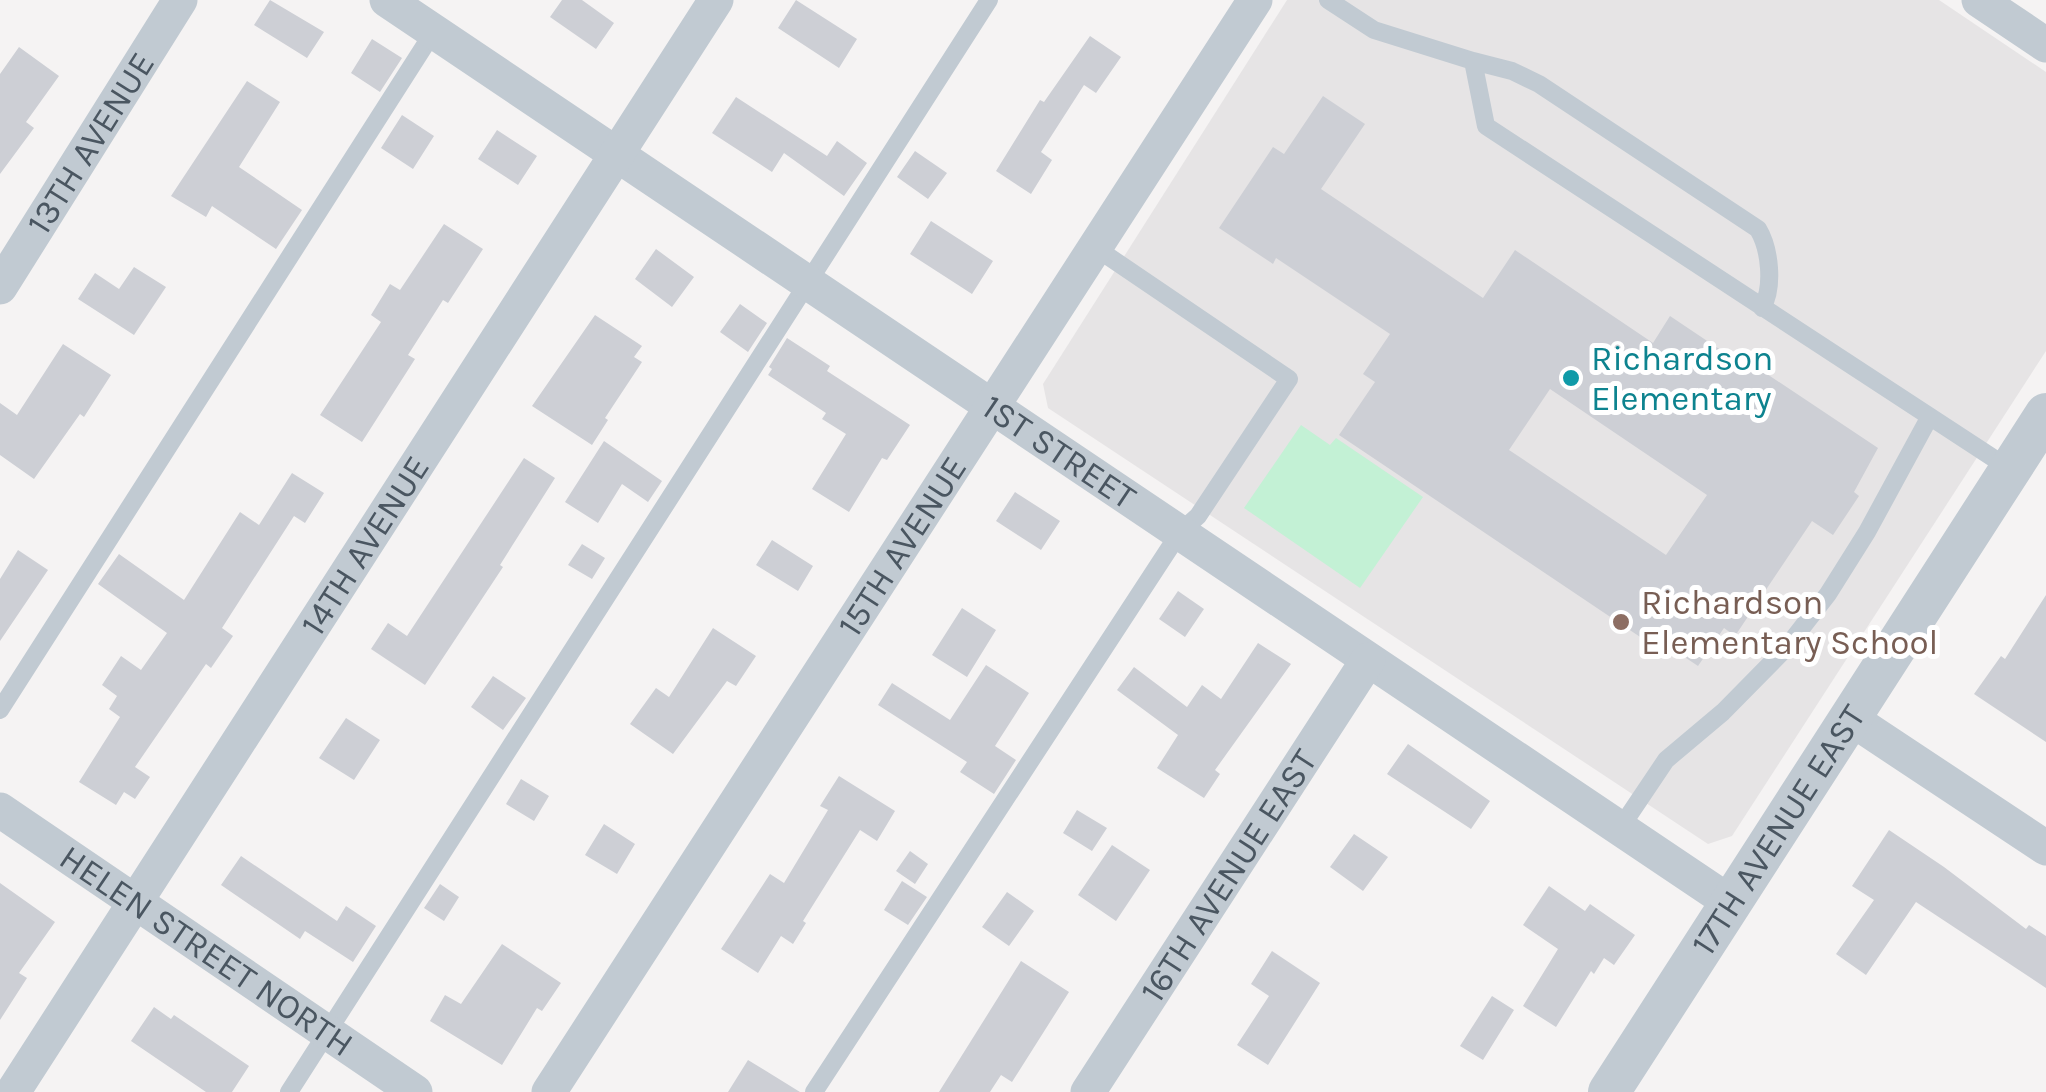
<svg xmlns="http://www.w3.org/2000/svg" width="2046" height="1092" font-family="Karla,sans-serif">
  <rect width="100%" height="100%" fill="#f5f3f3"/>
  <path fill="#e6e4e5" d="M 1287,0 L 1939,0 L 2046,72 L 2046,351 L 1732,836 L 1708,844 L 1048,408 L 1043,384 Z"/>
  <path fill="#c3f1d5" d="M 1301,425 L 1330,445 L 1336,438 L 1423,497 L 1360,588 L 1244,508 Z"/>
  <path fill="#cdcfd5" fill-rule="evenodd" d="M 270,0 L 324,32 L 307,58 L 254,25 Z
    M 562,0 L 582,0 L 614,23 L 596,49 L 550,17 Z
    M 796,0 L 857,39 L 839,68 L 778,28 Z
    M 1090,36 L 1121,57 L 1096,93 L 1084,85 L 1041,152 L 1052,160 L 1031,194 L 996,171 L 1040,100 L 1044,102 Z
    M 372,39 L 402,58 L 380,92 L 351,73 Z
    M 19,47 L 59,76 L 26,122 L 34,128 L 0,174 L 0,74 Z
    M 247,81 L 280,102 L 239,167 L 302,210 L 276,249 L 212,206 L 206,217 L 171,196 Z
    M 1323,96 L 1365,124 L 1321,189 L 1483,298 L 1515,250 L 1653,343 L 1670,316 L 1746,367 L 1749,362 L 1878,448 L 1854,492 L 1859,496 L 1833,535 L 1812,521 L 1735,636 L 1724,628 L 1698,666 L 1671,648 L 1667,655 L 1339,435 L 1375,382 L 1363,374 L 1390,334 L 1276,258 L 1273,264 L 1219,228 L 1273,147 L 1284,154 ZM 1550,389 L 1707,495 L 1666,555 L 1509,450 Z
    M 736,97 L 827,156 L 837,141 L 867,163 L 844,196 L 784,153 L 772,172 L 712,133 Z
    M 402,115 L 434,136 L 413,169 L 381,148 Z
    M 497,130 L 537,156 L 518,185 L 478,159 Z
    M 915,151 L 947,173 L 928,199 L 897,177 Z
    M 931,221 L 993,261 L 972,294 L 910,254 Z
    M 444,224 L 483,249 L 448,303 L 443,300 L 408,355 L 415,359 L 362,442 L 320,415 L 381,322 L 371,315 L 390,284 L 400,290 Z
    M 656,249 L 694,277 L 672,307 L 635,279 Z
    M 134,267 L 166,287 L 134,335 L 78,299 L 95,273 L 119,289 Z
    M 740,304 L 767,323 L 748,352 L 720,332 Z
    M 595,315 L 642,346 L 634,357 L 642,362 L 605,418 L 608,420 L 592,445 L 532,406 Z
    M 787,338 L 830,366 L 827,371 L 910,425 L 887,460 L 882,458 L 849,512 L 812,489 L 846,434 L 822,419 L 826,413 L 768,375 L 772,369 L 769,367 Z
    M 63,344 L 111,375 L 84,417 L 80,414 L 34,479 L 0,455 L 0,403 L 17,415 Z
    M 604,441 L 662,481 L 648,502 L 622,484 L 598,523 L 565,502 Z
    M 524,458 L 555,478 L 500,565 L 503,567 L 425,685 L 371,649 L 388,623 L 407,636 Z
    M 292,473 L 324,493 L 305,523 L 294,516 L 222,628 L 233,636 L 211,668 L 206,664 L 135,767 L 150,777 L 135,799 L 124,792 L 116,805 L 79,782 L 120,717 L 109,709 L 117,696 L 102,685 L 121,656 L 141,670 L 167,633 L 98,584 L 119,554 L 184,600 L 240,512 L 259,525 Z
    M 1015,492 L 1060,521 L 1041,550 L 996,521 Z
    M 772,540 L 813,566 L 798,591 L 756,565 Z
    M 582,544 L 605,558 L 592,579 L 568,565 Z
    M 18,550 L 48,570 L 0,641 L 0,579 Z
    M 1178,591 L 1204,609 L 1185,637 L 1159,619 Z
    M 2046,595 L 2046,742 L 1974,694 L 2001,656 L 2005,659 Z
    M 962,608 L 996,630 L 967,677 L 932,655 Z
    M 713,628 L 756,656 L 736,686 L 727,681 L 673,754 L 630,724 L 656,688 L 669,697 Z
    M 1258,643 L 1291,664 L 1215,770 L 1220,774 L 1204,798 L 1157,768 L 1178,735 L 1117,690 L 1134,667 L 1187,707 L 1202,685 L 1221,699 Z
    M 986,665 L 1029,693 L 995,746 L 1016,760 L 994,794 L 960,772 L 967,762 L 878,705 L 892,683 L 950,720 Z
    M 493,676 L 526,698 L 503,730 L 471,707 Z
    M 346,718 L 380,740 L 354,780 L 319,758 Z
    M 1408,744 L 1490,801 L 1471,829 L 1387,774 Z
    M 839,776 L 895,811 L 877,841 L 860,830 L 803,921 L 806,923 L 793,944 L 781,936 L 758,973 L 721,949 L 770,874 L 784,883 L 828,810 L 820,806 Z
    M 521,779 L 549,796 L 534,821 L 506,804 Z
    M 1077,810 L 1107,828 L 1092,851 L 1063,833 Z
    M 604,824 L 635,844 L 617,874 L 585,855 Z
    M 1889,830 L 1944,867 L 2026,929 L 2029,925 L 2046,936 L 2046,988 L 1916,902 L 1866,975 L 1836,954 L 1874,900 L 1852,886 Z
    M 1354,834 L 1388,857 L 1363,891 L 1330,867 Z
    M 1112,845 L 1150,870 L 1116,921 L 1078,895 Z
    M 910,851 L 928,864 L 915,884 L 896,871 Z
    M 241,856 L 337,921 L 346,906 L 376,926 L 353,962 L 305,931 L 300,939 L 221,885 Z
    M 902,881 L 927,897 L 908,925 L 884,910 Z
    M 0,883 L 55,922 L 19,973 L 27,978 L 0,1020 Z
    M 440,884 L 459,897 L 444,921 L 424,908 Z
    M 1549,886 L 1585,911 L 1590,904 L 1635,935 L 1614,965 L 1604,958 L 1594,974 L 1591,971 L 1556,1027 L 1523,1006 L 1558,949 L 1523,925 Z
    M 1007,892 L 1034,911 L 1009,946 L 982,927 Z
    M 502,944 L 561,983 L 542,1011 L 537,1008 L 502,1065 L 430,1021 L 445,995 L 461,1004 Z
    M 1272,951 L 1320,983 L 1268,1065 L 1237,1045 L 1269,996 L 1251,984 Z
    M 1021,961 L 1069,992 L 1012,1082 L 1001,1075 L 990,1092 L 939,1092 Z
    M 1492,996 L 1514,1010 L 1483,1060 L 1460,1046 Z
    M 154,1007 L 171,1019 L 174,1015 L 249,1066 L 232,1092 L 206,1092 L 131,1041 Z
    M 748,1060 L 800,1092 L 728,1092 Z"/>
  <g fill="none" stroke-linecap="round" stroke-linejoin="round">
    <path stroke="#c1cad2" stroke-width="18" d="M 1328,0 L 1374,30 L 1473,61 L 1486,126 L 2010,469
      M 1473,61 L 1512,71 L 1539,84 L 1758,229 C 1770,249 1774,287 1762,308
      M 0,710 L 434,31
      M 1621,827 L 1666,760 L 1723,712 L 1786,648 L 1828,594 L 1867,532 L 1929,418
      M 289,1092 L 989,0
      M 814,1092 L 1180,532 L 1198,516 L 1289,379 L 1096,248"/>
    <g stroke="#c1cad2" stroke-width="35">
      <path id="s1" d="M 387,0 L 1731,903"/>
      <path d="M 1979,0 L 2046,45"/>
      <path id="s2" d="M 0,287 L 180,0"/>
      <path d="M 1850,718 L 2046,848"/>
      <path id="s3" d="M 0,810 L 415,1092"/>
      <path id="s4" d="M 13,1092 L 716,0"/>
      <path id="s5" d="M 549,1092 L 1255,0"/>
      <path id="s6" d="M 1088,1092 L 1368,660"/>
    </g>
    <path stroke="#c1cad2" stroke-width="42" id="s7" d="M 1609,1092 L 2046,414"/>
  </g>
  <circle fill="#0f9aa8" stroke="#fff" stroke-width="4" cx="1571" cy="378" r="10"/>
  <circle fill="#8d6e63" stroke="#fff" stroke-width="4" cx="1621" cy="622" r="10"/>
  <g text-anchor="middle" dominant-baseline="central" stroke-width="10" stroke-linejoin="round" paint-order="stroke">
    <g font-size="35" fill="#4a5661" stroke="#fff">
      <text stroke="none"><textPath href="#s2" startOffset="170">13TH AVENUE</textPath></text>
      <text stroke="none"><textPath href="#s1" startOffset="810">1ST STREET</textPath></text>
      <text stroke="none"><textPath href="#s4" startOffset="650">14TH AVENUE</textPath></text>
      <text stroke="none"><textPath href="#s5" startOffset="650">15TH AVENUE</textPath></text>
      <text stroke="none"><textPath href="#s7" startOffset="312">17TH AVENUE EAST</textPath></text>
      <text stroke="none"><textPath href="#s6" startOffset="258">16TH AVENUE EAST</textPath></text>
      <text stroke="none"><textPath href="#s3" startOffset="250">HELEN STREET NORTH</textPath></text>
    </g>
    <g font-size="35" fill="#0d838f" stroke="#fff" text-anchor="start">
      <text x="1591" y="358">Richardson<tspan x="1591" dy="40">Elementary</tspan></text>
    </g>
    <g font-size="35" fill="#785e54" stroke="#fff" text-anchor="start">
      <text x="1641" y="602">Richardson<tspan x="1641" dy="40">Elementary School</tspan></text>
    </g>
  </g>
</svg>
